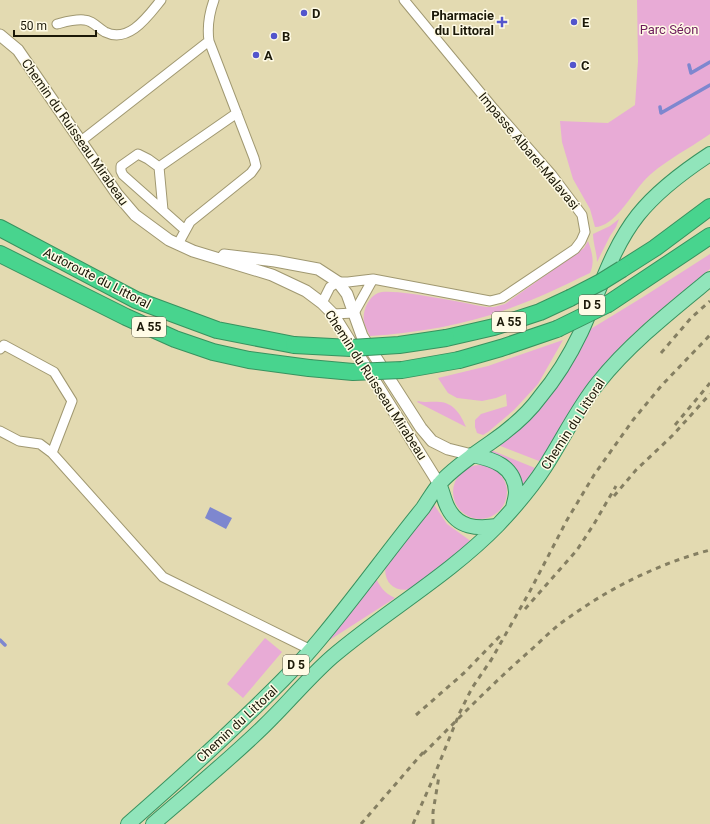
<svg xmlns="http://www.w3.org/2000/svg" width="710" height="824" font-family="Roboto,sans-serif">
  <rect width="100%" height="100%" fill="#e3dab1"/>
  <path fill="#e8abd6" d="M 637,0 L 710,0 L 710,134 C 689,149 660,163 643,182 C 631,195 614,227 595,227 L 590,209 L 573,179 L 562,142 L 560,121 L 608,123 L 635,105 L 638,61 Z
    M 619,219 L 616,227 L 610,236 L 597,262 C 597,253 593,243 593,234 L 610,226 Z
    M 588,241 C 592,252 595,262 590,273 C 563,286 536,299 508,309 C 464,325 417,333 370,336 C 368,331 365,327 364,322 C 362,312 368,297 378,293 C 391,287 468,304 487,307 L 494,307 L 505,304 L 584,248 Z
    M 710,254 L 710,269 C 678,296 641,323 614,354 C 585,386 564,423 541,460 L 539,461 L 498,445 L 589,330 L 643,297 Z
    M 563,340 L 538,384 L 514,410 L 488,432 L 483,435 L 477,433 L 475,427 L 475,420 L 481,414 L 507,406 L 506,394 L 496,398 L 482,401 L 457,398 L 448,393 L 438,378 L 488,366 Z
    M 418,401 C 426,403 432,401 440,402 C 454,403 461,415 466,427 L 417,402 Z
    M 491,450 L 535,468 L 523,485 C 509,466 514,461 488,452 Z
    M453 492a27 27 0 1 1 54 0a27 27 0 1 1-54 0Z
    M 433,503 L 447,524 L 472,542 L 456,556 L 411,589 C 394,593 382,581 386,564 Z
    M 375,576 C 380,587 384,593 395,598 L 328,641 L 327,639 Z
    M 265,638 L 282,652 L 243,698 L 227,684 Z"/>
  <path fill="#7e87cf" d="M 210,507 L 232,518 L 226,529 L 205,518 Z"/>
  <g fill="none" stroke-linecap="round" stroke-linejoin="round">
    <path stroke="#7e87cf" stroke-width="3.5" d="M 689,65 L 691,73 L 710,62
      M 660,107 L 661,113 L 710,85
      M 0,640 L 5,645"/>
    <g stroke="#a09871" stroke-width="11">
      <path id="minor" d="M 57,24 C 65,22 75,19 84,20 C 92,20 98,28 105,32 C 129,44 148,16 161,0
        M 81,141 L 209,41
        M 159,167 L 163,210
        M 185,230 L 123,175 L 121,171 L 121,166 L 138,154 L 148,159 L 159,167 L 237,113
        M 178,244 L 190,222 L 251,173 L 256,166 L 254,158 L 209,41 C 207,27 209,14 214,0
        M 322,303 L 330,287 L 338,282 L 348,282 L 373,279 L 490,301 L 502,298 L 575,249 L 581,241 L 585,232 L 582,215 L 552,175 L 494,109 L 404,0
        M 333,314 L 354,313 L 373,279
        M 0,349 L 4,345 L 54,372 L 72,401 L 52,453
        M 0,431 L 19,441 L 40,444 L 52,453 L 163,577 L 311,650"/>
    </g>
    <g stroke="#a09871" stroke-width="13">
      <path id="tertiary" d="M 0,35 L 18,50 L 117,194 L 135,215 L 169,240 L 193,251 L 272,275 L 306,291 L 322,303 L 333,314 L 439,484
        M 224,255 L 275,261 L 318,269 L 338,282 L 347,294 L 362,336 L 421,428 L 432,441 L 448,449 L 472,455"/>
    </g>
    <g stroke="#38925f" stroke-width="16">
      <path id="primary" d="M 472,455 C 493,459 515,466 516,492 C 516,497 514,503 513,508
        M 439,484 C 443,492 444,501 448,508 C 458,528 477,529 497,526
        M 128,824 C 168,789 207,754 245,717 C 271,692 297,667 320,639 C 356,596 388,551 423,508 C 429,499 434,490 441,482 C 456,466 473,455 490,443 C 509,430 527,415 540,397 C 556,378 570,355 581,332 C 599,293 611,249 638,215 C 658,190 684,171 710,154
        M 153,824 C 190,792 228,761 263,727 C 286,705 307,679 332,657 C 386,611 448,576 498,525 C 515,507 532,487 545,467 C 563,439 577,409 598,383 C 629,344 671,311 710,279"/>
    </g>
    <g stroke="#38925f" stroke-width="18">
      <path id="motorway" d="M 0,228 L 136,300 L 217,330 L 294,345
        M 0,254 L 126,317 L 175,339 L 213,352 L 249,360 L 309,368
        M 622,269 L 655,248 L 710,207
        M 608,304 L 710,236
        M 446,338 L 494,327 L 540,312 L 570,298
        M 459,360 L 501,348 L 557,329"/>
    </g>
    <use href="#minor" stroke="#fff" stroke-width="9"/>
    <use href="#tertiary" stroke="#fff" stroke-width="11"/>
    <use href="#primary" stroke="#91e5bb" stroke-width="14"/>
    <use href="#motorway" stroke="#48d48e" stroke-width="16"/>
    <path stroke="#857f62" stroke-width="3" stroke-dasharray="5 5" stroke-linecap="butt" d="M 661,353 L 691,318 L 710,301
      M 675,425 L 710,383
      M 614,496 L 636,470 L 673,435 L 710,394
      M 525,609 L 577,550 L 594,524 L 616,486
      M 490,662 L 530,591 L 567,520 L 594,475 L 633,420 L 662,385 L 710,335
      M 416,715 L 464,673 L 502,634
      M 423,754 C 459,718 494,682 532,649 C 545,637 557,625 571,616 C 613,586 661,563 710,550
      M 361,824 L 426,749
      M 413,824 L 432,781 L 460,712 L 472,688 L 493,657
      M 433,824 L 433,812 L 439,776"/>
    <g stroke="#38925f" stroke-width="18" stroke-linecap="butt">
      <path id="motorway-bridge" d="M 570,298 L 601,282 L 622,269
        M 557,329 L 608,304
        M 294,345 L 351,348 L 399,345 L 446,338
        M 309,368 L 353,372 L 402,370 L 459,360"/>
    </g>
    <use href="#motorway-bridge" stroke="#48d48e" stroke-width="16"/>
  </g>
  <g fill="#5355cc" stroke="#fffbe6" stroke-width="1.5">
    <circle cx="304" cy="13" r="4"/>
    <path d="M500 16h4v4h4v4h-4v4h-4v-4h-4v-4h4z"/>
    <circle cx="574" cy="22" r="4"/>
    <circle cx="274" cy="36" r="4"/>
    <circle cx="256" cy="55" r="4"/>
    <circle cx="573" cy="65" r="4"/>
  </g>
  <g text-anchor="middle" dominant-baseline="central" stroke-width="3" stroke-linejoin="round" paint-order="stroke">
    <g fill="#fffbe6" stroke="#5f5c4b" stroke-width="1">
      <rect x="579" y="295" width="26" height="20" rx="3"/>
      <rect x="492" y="312" width="34" height="20" rx="3"/>
      <rect x="132" y="317" width="34" height="20" rx="3"/>
      <rect x="283" y="655" width="26" height="20" rx="3"/>
    </g>
    <g font-size="12" font-weight="bold" fill="#1b1808">
      <text x="592" y="305">D 5</text>
      <text x="509" y="322">A 55</text>
      <text x="149" y="327">A 55</text>
      <text x="296" y="665">D 5</text>
    </g>
    <g font-size="13" font-weight="bold" fill="#1b1808" stroke="#fffbe6" text-anchor="start">
      <text x="312" y="13">D</text>
      <text x="494" y="15" text-anchor="end">Pharmacie<tspan x="494" dy="15">du Littoral</tspan></text>
      <text x="582" y="22">E</text>
      <text x="282" y="36">B</text>
      <text x="264" y="55">A</text>
      <text x="581" y="65">C</text>
    </g>
    <g font-size="13" fill="#6d1a5c" stroke="#fffbe6">
      <text x="669" y="29">Parc Séon</text>
    </g>
    <g font-size="13" fill="#1b1808" stroke="#fffbe6">
      <text transform="translate(75 132) rotate(55)">Chemin du Ruisseau Mirabeau</text>
      <text transform="translate(529 151) rotate(50)">Impasse Albarel-Malavasi</text>
      <text transform="translate(97 278) rotate(27)">Autoroute du Littoral</text>
      <text transform="translate(376 385) rotate(57)">Chemin du Ruisseau Mirabeau</text>
      <text transform="translate(573 424) rotate(-57)">Chemin du Littoral</text>
      <text transform="translate(237 724) rotate(-43)">Chemin du Littoral</text>
    </g>
  </g>
  <path d="M14 30v6h82v-6" fill="none" stroke="#1b1808" stroke-width="2"/>
  <text x="20" y="30" font-size="12" fill="#1b1808" stroke="#fffbe6" stroke-width="3" paint-order="stroke">50 m</text>
</svg>
